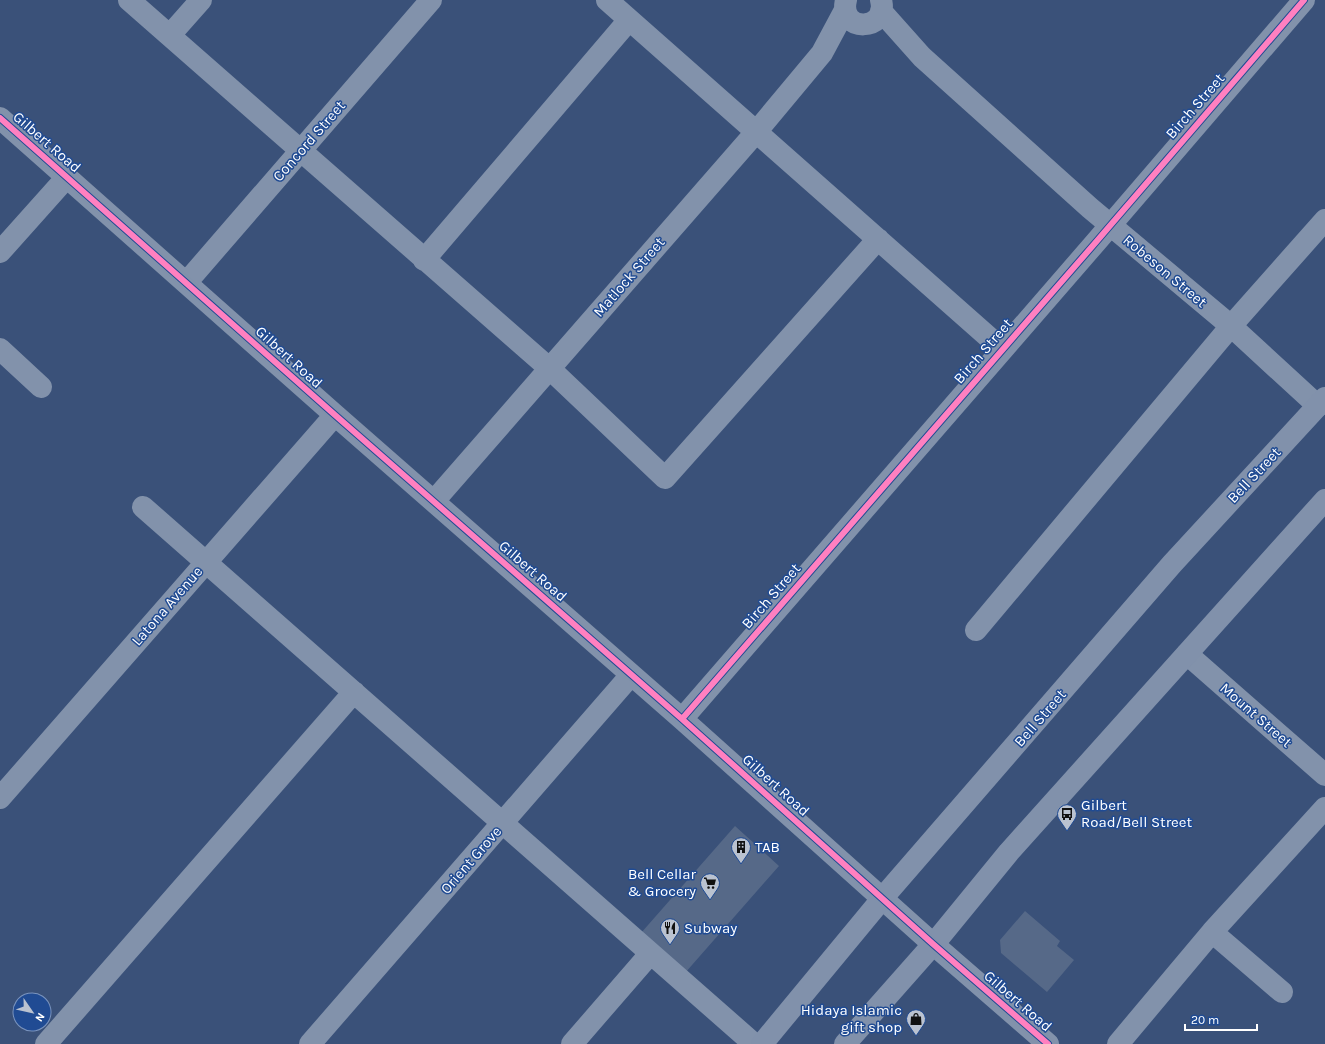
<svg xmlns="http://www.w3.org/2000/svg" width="1325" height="1044" font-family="Karla,sans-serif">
  <rect width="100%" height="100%" fill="#3a5179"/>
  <path fill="#566988" d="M 735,826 L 779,866 L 685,973 L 641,933 Z
    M 1025,911 L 1060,941 L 1057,946 L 1074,960 L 1047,992 L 1001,953 L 1000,940 Z"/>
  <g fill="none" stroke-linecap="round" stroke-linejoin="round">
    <path stroke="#8292ab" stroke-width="22" d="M 129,0 L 549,368 L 665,478 L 878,239
      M 607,0 L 1002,349
      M 846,0 C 838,33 889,32 881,0
      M 881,11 L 922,57 L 1090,208 L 1231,326 L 1318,406
      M 170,35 L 201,0
      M 0,118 L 335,415 L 682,719 L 933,944 L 1048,1044
      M 0,252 L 67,177
      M 424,260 L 629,20
      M 186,283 L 431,0
      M 0,349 L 41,387
      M 434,501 L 757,131 L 822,53 L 845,10
      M 143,507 L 754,1044
      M 976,630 L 1231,326 L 1325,220
      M 1187,654 L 1325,775
      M 682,719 L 1096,242 L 1304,0
      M 0,798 L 335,415
      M 1212,932 L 1282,992
      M 46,1044 L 354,692
      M 310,1044 L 631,675
      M 572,1044 L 650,954
      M 1118,1044 L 1212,932 L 1325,808"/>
    <path stroke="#8191ab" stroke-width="22" d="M 762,1044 L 886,894 L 1172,564 L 1325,398
      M 845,1044 L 937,940 L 1009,852 L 1325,500"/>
    <path stroke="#8191ab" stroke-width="1" d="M 0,112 L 190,278 L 349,421 L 437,496 L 686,715 L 937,940 L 1057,1044
      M 0,126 L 331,419 L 628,679 L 879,902 L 929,949 L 1039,1044"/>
    <g stroke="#204b93" stroke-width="8">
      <path id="cycleway" d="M 0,118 L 335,415 L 682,719 L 933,944 L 1048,1044
        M 682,719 L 1096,242 L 1304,0"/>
    </g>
    <use href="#cycleway" stroke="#ff80c0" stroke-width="6"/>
  </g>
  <defs>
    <g id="bus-pin" transform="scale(1)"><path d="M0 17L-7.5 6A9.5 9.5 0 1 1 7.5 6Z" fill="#bac2d0" stroke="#204b93"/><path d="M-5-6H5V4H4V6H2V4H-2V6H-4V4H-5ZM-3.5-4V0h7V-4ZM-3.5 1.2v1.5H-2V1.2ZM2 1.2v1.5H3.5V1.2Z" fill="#111"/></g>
    <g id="building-pin" transform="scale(1)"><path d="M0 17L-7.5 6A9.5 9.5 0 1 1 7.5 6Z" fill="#bac2d0" stroke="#204b93"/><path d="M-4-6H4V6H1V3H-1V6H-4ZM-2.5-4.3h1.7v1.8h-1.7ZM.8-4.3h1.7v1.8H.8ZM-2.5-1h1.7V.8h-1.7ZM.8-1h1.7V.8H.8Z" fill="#111"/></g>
    <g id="supermarket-pin" transform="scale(1)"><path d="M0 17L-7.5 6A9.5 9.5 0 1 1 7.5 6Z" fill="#bac2d0" stroke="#204b93"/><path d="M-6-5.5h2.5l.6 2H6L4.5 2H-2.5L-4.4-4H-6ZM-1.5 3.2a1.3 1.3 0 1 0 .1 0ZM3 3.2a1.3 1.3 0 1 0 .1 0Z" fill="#111"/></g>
    <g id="restaurant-pin" transform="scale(1)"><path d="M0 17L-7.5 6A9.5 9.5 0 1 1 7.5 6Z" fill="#bac2d0" stroke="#204b93"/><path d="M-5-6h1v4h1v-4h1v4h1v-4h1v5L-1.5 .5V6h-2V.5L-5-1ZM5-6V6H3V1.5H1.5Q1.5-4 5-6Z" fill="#111"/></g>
    <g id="shop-pin" transform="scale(1)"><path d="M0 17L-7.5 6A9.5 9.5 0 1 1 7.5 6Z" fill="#bac2d0" stroke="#204b93"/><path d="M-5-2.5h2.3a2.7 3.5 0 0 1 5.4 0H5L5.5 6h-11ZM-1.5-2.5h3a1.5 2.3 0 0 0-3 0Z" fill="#111"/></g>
  </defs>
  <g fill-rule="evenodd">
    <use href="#bus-pin" x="1067" y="814"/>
    <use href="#building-pin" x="741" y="847"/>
    <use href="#supermarket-pin" x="710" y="883"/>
    <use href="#restaurant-pin" x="670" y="928"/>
    <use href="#shop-pin" x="916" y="1019"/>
  </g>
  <g text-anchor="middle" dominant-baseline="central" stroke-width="3" stroke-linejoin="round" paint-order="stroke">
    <g font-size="15" fill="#fff" stroke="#204b93">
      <text transform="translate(1195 106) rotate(-49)">Birch Street</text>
      <text transform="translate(309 141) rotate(-49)">Concord Street</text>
      <text transform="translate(47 142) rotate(41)">Gilbert Road</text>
      <text transform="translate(1165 271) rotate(40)">Robeson Street</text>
      <text transform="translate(629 277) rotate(-49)">Matlock Street</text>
      <text transform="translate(983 351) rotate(-49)">Birch Street</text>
      <text transform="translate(289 357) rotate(42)">Gilbert Road</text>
      <text transform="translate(1254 475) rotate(-47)">Bell Street</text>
      <text transform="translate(533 571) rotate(41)">Gilbert Road</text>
      <text transform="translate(771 596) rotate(-49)">Birch Street</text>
      <text transform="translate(167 606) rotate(-49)">Latona Avenue</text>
      <text transform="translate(1256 715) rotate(41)">Mount Street</text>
      <text transform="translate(1040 718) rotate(-49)">Bell Street</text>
      <text transform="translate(776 785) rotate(42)">Gilbert Road</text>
      <text transform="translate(471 860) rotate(-49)">Orient Grove</text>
      <text transform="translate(1018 1001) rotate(41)">Gilbert Road</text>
    </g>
    <g font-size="15" fill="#fff" stroke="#204b93" text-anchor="start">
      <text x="1081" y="805">Gilbert<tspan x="1081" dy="17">Road/Bell Street</tspan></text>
      <text x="755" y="847">TAB</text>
      <text x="696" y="874" text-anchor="end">Bell Cellar<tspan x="696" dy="17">&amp; Grocery</tspan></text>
      <text x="684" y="928">Subway</text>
      <text x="902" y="1010" text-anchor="end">Hidaya Islamic<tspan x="902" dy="17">gift shop</tspan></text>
    </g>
  </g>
  <g transform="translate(32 1012) rotate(124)"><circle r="19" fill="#204b93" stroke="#7993be"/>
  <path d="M0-3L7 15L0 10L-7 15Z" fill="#bac2d0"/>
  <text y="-6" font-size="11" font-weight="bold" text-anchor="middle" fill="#ffffff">N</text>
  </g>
  <path d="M1185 1024v6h72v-6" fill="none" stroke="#ffffff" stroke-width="2"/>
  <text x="1191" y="1024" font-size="12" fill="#ffffff" stroke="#204b93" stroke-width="3" paint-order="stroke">20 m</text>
</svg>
